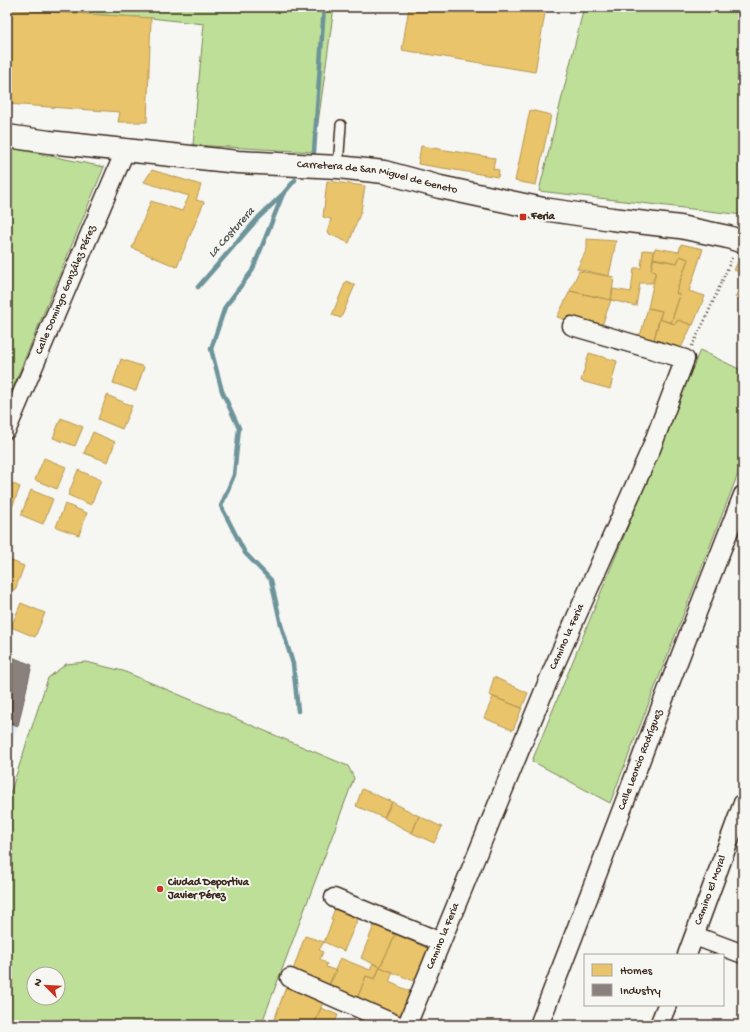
<svg xmlns="http://www.w3.org/2000/svg" width="750" height="1032" font-family="'Gochi Hand',sans-serif">
  <rect width="100%" height="100%" fill="#f6f6f2"/>
  <filter id="ink" filterUnits="userSpaceOnUse"><feTurbulence type="fractalNoise" baseFrequency=".025" numOctaves="2"/><feDisplacementMap in="SourceGraphic" scale="8" xChannelSelector="R" yChannelSelector="G"/><feConvolveMatrix kernelMatrix="1 2 1 2 8 2 1 2 1" color-interpolation-filters="sRGB"/></filter>
  <g filter="url(#ink)">
    <path fill="#e6edf5" d="M 7,722 L 18,726 L 7,753 Z"/>
    <path fill="#bedf98" stroke="#7c845b" fill-rule="evenodd" d="M 7,7 L 334,7 L 314,152 L 193,145 L 204,24 L 151,18 L 7,9 Z
      M 584,7 L 743,7 L 743,215 L 539,191 Z
      M 7,147 L 104,167 L 7,402 Z
      M 700,350 L 743,371 L 743,461 L 610,803 L 532,761 Z
      M 86,662 L 123,671 L 348,766 L 354,778 L 261,1025 L 7,1025 L 7,803 L 48,678 L 66,664 ZM 34,974 L 58,974 L 58,998 L 34,998 Z"/>
    <path fill="#e9c46a" stroke="#b59653" d="M 409,7 L 546,7 L 535,72 L 402,50 Z
      M 7,9 L 151,18 L 147,122 L 118,122 L 120,112 L 7,104 Z
      M 530,110 L 551,115 L 536,185 L 515,181 Z
      M 421,146 L 495,158 L 493,169 L 499,170 L 498,177 L 418,164 Z
      M 152,170 L 201,185 L 196,200 L 204,202 L 177,267 L 132,248 L 151,201 L 182,211 L 189,196 L 144,182 Z
      M 327,181 L 365,186 L 361,211 L 349,243 L 327,233 L 331,219 L 323,217 Z
      M 587,239 L 616,241 L 609,276 L 577,269 L 587,249 Z
      M 681,244 L 703,249 L 689,291 L 705,296 L 693,325 L 678,320 L 675,324 L 671,323 L 680,295 L 676,293 L 688,259 L 680,256 L 677,263 L 653,259 L 655,248 L 679,252 Z
      M 643,250 L 654,251 L 651,270 L 656,271 L 652,283 L 640,283 L 636,306 L 611,300 L 613,289 L 631,292 L 634,268 L 641,268 Z
      M 680,256 L 688,259 L 676,293 L 680,295 L 671,323 L 659,319 L 662,311 L 648,308 L 656,271 L 651,270 L 654,258 L 677,263 Z
      M 740,258 L 743,259 L 743,274 L 734,270 Z
      M 579,271 L 614,277 L 611,300 L 570,291 Z
      M 346,281 L 355,285 L 341,318 L 332,315 Z
      M 743,282 L 743,301 L 735,297 Z
      M 570,291 L 611,300 L 600,331 L 557,317 Z
      M 648,308 L 662,311 L 652,347 L 635,342 L 637,335 L 641,333 Z
      M 659,319 L 675,324 L 678,320 L 692,325 L 678,354 L 652,347 Z
      M 589,353 L 617,361 L 610,389 L 581,381 Z
      M 121,359 L 144,367 L 136,391 L 113,383 Z
      M 107,395 L 132,406 L 122,429 L 98,419 Z
      M 61,418 L 83,427 L 75,446 L 53,438 Z
      M 93,432 L 115,442 L 108,462 L 84,453 Z
      M 44,458 L 66,467 L 57,489 L 35,480 Z
      M 78,470 L 101,480 L 91,505 L 68,495 Z
      M 7,481 L 20,487 L 11,510 L 7,508 Z
      M 31,490 L 53,499 L 43,524 L 21,515 Z
      M 65,504 L 87,513 L 79,535 L 56,527 Z
      M 7,559 L 24,566 L 15,590 L 7,587 Z
      M 7,597 L 11,598 L 7,608 Z
      M 21,603 L 45,613 L 35,637 L 11,627 Z
      M 494,677 L 528,693 L 522,708 L 489,695 Z
      M 493,697 L 522,708 L 513,730 L 484,718 Z
      M 362,789 L 392,802 L 384,818 L 356,806 Z
      M 392,802 L 419,816 L 412,833 L 384,818 Z
      M 419,816 L 442,827 L 434,843 L 412,833 Z
      M 336,906 L 359,916 L 344,951 L 324,942 L 333,920 L 331,919 Z
      M 375,923 L 396,934 L 380,967 L 361,958 Z
      M 396,934 L 431,950 L 416,982 L 380,967 Z
      M 305,936 L 324,942 L 319,950 L 323,952 L 320,959 L 327,964 L 326,967 L 337,971 L 328,987 L 293,970 Z
      M 340,958 L 370,970 L 373,963 L 380,967 L 375,979 L 366,976 L 357,999 L 328,987 Z
      M 380,967 L 393,972 L 389,982 L 412,992 L 400,1019 L 357,999 L 366,976 L 375,979 Z
      M 286,987 L 323,1002 L 314,1025 L 279,1025 L 273,1023 Z
      M 321,1008 L 338,1015 L 334,1025 L 314,1025 Z"/>
    <path fill="#8a817c" stroke="#726760" d="M 7,655 L 32,665 L 18,726 L 7,722 Z"/>
    <g fill="none" stroke-linecap="round" stroke-linejoin="round">
      <path stroke="#6d949a" stroke-width="4.5" d="M 314,152 L 324,7
        M 295,180 L 283,194 L 252,271 L 225,307 L 211,349 L 222,391 L 239,428 L 234,475 L 221,506 L 245,553 L 271,580 L 281,625 L 293,664 L 298,711
        M 198,287 L 259,217 L 282,195"/>
      <g stroke="#3b2a1e" stroke-width="12">
        <path id="lane" d="M 338,167 L 341,125"/>
      </g>
      <g stroke="#3b2a1e" stroke-width="21">
        <g id="street">
          <path id="s1" d="M 7,429 L 125,151"/>
          <path d="M 334,898 L 441,942"/>
          <path d="M 695,936 L 743,954"/>
          <path id="s2" d="M 687,955 L 743,803"/>
          <path d="M 290,978 L 397,1025"/>
          <path id="s3" d="M 407,1025 L 553,669 L 651,449 L 685,359 L 572,326"/>
          <path id="s4" d="M 539,1025 C 608,849 673,671 743,495"/>
          <path d="M 659,1025 L 667,1005"/>
        </g>
      </g>
      <g stroke="#3b2a1e" stroke-width="25">
        <g id="secondary">
          <path id="s5" d="M 7,136 L 49,142 L 238,162 L 338,167 L 384,172 L 440,187 L 543,209 L 612,219 L 680,227 L 728,237 L 743,242"/>
        </g>
      </g>
      <path stroke="#3b2a1e" stroke-width="2.5" stroke-dasharray="1 3" stroke-linecap="butt" d="M 692,346 L 705,320 L 732,258"/>
      <use href="#lane" stroke="#f6f6f2" stroke-width="9"/>
      <use href="#street" stroke="#f6f6f2" stroke-width="18"/>
      <use href="#secondary" stroke="#f6f6f2" stroke-width="22"/>
    </g>
  </g>
  <g fill="#c8321e" stroke="#f6f6f2" stroke-width="1.5">
    <rect x="519" y="213" width="8" height="8" rx="2"/>
    <circle cx="160" cy="889" r="4"/>
  </g>
  <g text-anchor="middle" dominant-baseline="central" stroke-width="4" stroke-linejoin="round" paint-order="stroke">
    <g font-size="11" fill="#3b2a1e" stroke="#f6f6f2">
      <text stroke="none"><textPath href="#s5" startOffset="373">Carretera de San Miguel de Geneto</textPath></text>
      <text stroke="none"><textPath href="#s1" startOffset="151">Calle Domingo González Pérez</textPath></text>
      <text stroke="none"><textPath href="#s3" startOffset="420">Camino la Feria</textPath></text>
      <text stroke="none"><textPath href="#s4" startOffset="284">Calle Leoncio Rodríguez</textPath></text>
      <text stroke="none"><textPath href="#s2" startOffset="69">Camino El Moral</textPath></text>
      <text stroke="none"><textPath href="#s3" startOffset="96">Camino la Feria</textPath></text>
    </g>
    <g font-size="11" font-weight="bold" fill="#3b2a1e" stroke="#f6f6f2" text-anchor="start">
      <text x="531" y="217">Feria</text>
      <text x="168" y="883">Ciudad Deportiva<tspan x="168" dy="13">Javier Pérez</tspan></text>
    </g>
    <g font-size="12" font-style="italic" fill="#505652" stroke="#f6f6f2">
      <text transform="translate(232 233) rotate(-48)">La Costurera</text>
    </g>
  </g>
  <rect width="750" height="1032" fill="none" stroke="#f6f6f2" stroke-width="24"/>
  <rect x="12" y="12" width="726" height="1008" fill="none" stroke="#3b2a1e" stroke-width="1.5" filter="url(#ink)"/>
  <rect x="584" y="954" width="140" height="52" fill="#f6f6f2" stroke="#aba49d"/>
  <rect x="592" y="964" width="20" height="12" fill="#e9c46a" stroke="#aba49d"/>
  <text x="620" y="974" font-size="12" fill="#3b2a1e">Homes</text>
  <rect x="592" y="984" width="20" height="12" fill="#8a817c" stroke="#aba49d"/>
  <text x="620" y="994" font-size="12" fill="#3b2a1e">Industry</text>
  <g transform="translate(46 986) rotate(294)"><circle r="19" fill="#f6f6f2" stroke="#aba49d"/>
  <path d="M0-3L7 15L0 10L-7 15Z" fill="#c8321e"/>
  <text y="-6" font-size="11" font-weight="bold" text-anchor="middle" fill="#3b2a1e">N</text>
  </g>
</svg>
